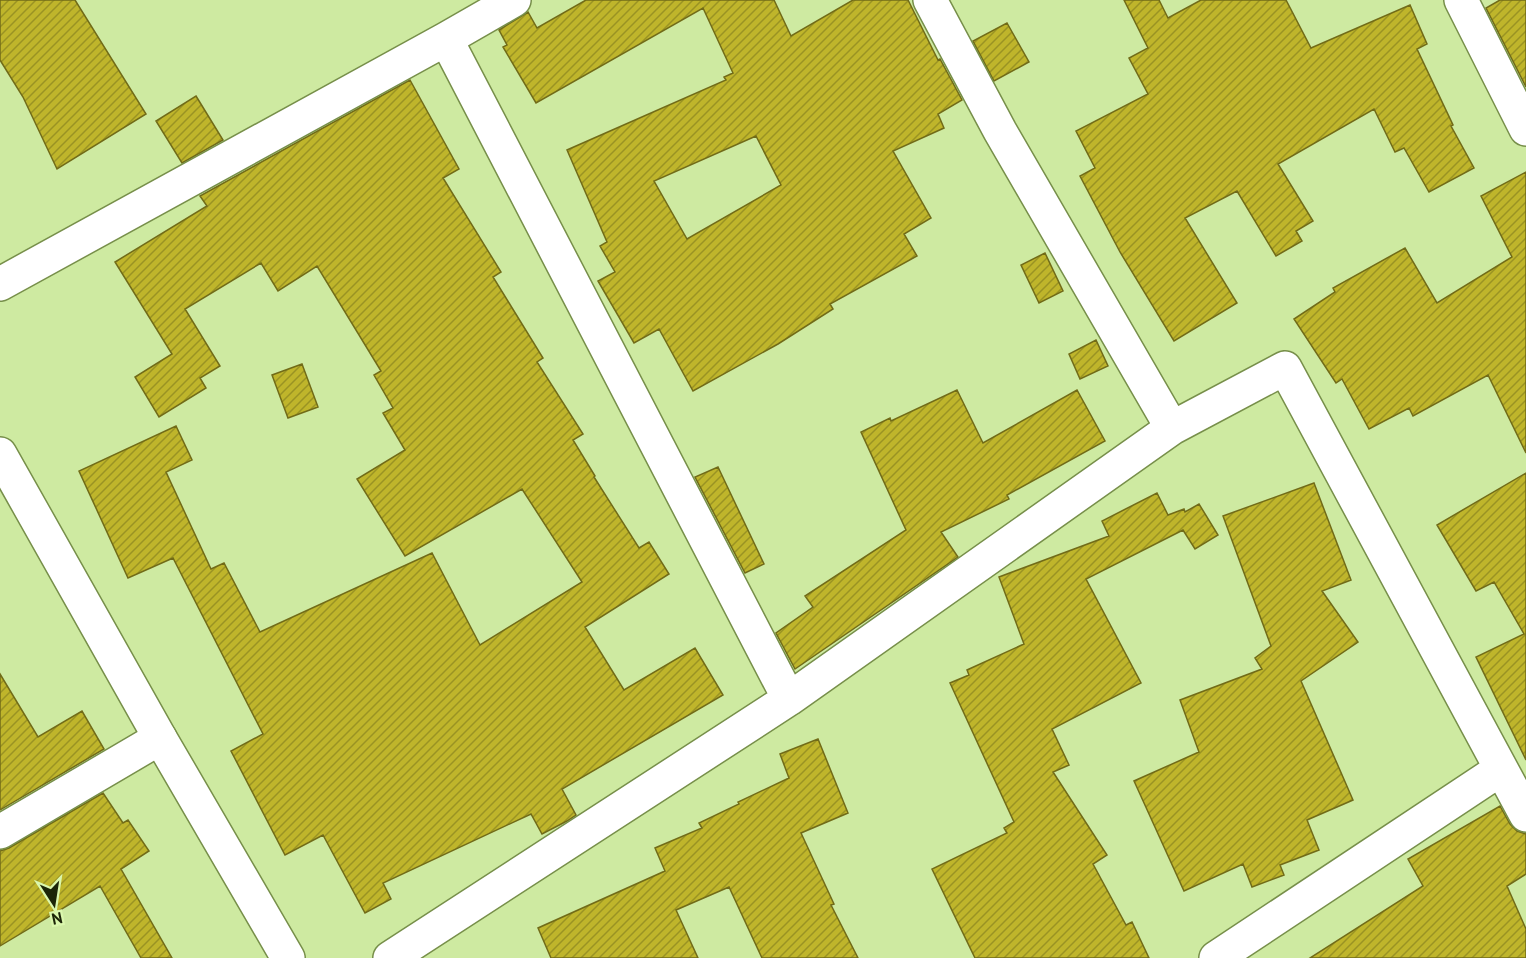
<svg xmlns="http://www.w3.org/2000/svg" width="1526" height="958" font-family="'PT Sans',sans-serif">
  <defs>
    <pattern id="building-hatch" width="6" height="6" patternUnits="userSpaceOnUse" patternTransform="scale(1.5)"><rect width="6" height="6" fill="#bfb52b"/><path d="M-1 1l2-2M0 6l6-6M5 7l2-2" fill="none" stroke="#9a9323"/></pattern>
  </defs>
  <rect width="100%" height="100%" fill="#ceeaa1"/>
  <path fill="url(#building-hatch)" stroke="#716b18" stroke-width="1.5" fill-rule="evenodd" d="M 0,0 L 75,0 L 146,114 L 57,169 L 23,97 L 0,60 Z
    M 586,0 L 774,0 L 791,36 L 853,0 L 908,0 L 938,60 L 940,59 L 962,100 L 938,114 L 944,128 L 893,151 L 931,218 L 904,234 L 917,256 L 830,304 L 833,309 L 778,344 L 693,391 L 659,329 L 634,343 L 598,281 L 615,272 L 600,246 L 607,242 L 567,150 L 726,80 L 724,77 L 733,73 L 703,8 L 536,103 L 503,47 L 507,45 L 499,30 L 528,12 L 537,28 ZM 756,136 L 781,185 L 687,239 L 654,181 Z
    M 1124,0 L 1159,0 L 1168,18 L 1201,0 L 1286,0 L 1311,48 L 1410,5 L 1427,44 L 1417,49 L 1453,125 L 1451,126 L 1474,168 L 1429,192 L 1404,148 L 1395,152 L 1374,109 L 1278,164 L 1313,221 L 1296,231 L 1302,241 L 1276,256 L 1237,191 L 1185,218 L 1237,303 L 1174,341 L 1120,252 L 1080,176 L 1095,168 L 1076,131 L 1148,94 L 1129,58 L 1148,48 Z
    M 1500,0 L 1526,0 L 1526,87 L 1486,8 Z
    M 1007,23 L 1029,62 L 994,81 L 973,41 Z
    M 410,80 L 459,169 L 443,178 L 501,272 L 493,277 L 543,358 L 537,362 L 583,434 L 573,440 L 595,476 L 594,477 L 639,548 L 649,542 L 669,574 L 585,627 L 624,690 L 695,648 L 723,695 L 562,789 L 576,815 L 567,821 L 542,834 L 531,814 L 383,883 L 391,899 L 365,913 L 323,835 L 285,855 L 231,751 L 263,734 L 173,558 L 128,578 L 79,471 L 176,426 L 192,460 L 166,472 L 211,569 L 224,563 L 260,632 L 432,553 L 480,645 L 582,582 L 522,489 L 405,556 L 357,479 L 405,450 L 383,413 L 393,408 L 374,375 L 381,371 L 317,266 L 278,291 L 261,263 L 185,309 L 220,366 L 200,378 L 206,388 L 159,417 L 135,377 L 172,354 L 115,262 L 207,206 L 200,196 Z
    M 196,96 L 223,140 L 182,163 L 156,121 Z
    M 1526,172 L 1526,453 L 1488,375 L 1413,416 L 1409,408 L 1369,429 L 1342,379 L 1336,383 L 1294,319 L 1335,292 L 1333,288 L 1405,248 L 1437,303 L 1512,257 L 1481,196 Z
    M 1045,253 L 1063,291 L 1039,303 L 1021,265 Z
    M 1096,340 L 1108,366 L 1080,379 L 1069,354 Z
    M 302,364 L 318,407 L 288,418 L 272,375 Z
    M 957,390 L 983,443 L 1077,390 L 1105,441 L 1007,495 L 1009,499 L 941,532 L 958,557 L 795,669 L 776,633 L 813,607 L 805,596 L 906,530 L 861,432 L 890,418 L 891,421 Z
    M 718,467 L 764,564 L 745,573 L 695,477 Z
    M 1526,473 L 1526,760 L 1476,657 L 1524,634 L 1494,582 L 1476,591 L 1437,525 Z
    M 1314,483 L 1351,580 L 1322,591 L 1358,642 L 1301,681 L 1353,800 L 1307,820 L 1319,850 L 1280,865 L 1284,875 L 1252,887 L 1243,864 L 1184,891 L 1134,781 L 1199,752 L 1180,700 L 1262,669 L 1255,658 L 1271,646 L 1223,516 Z
    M 1157,493 L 1168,515 L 1184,509 L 1185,512 L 1199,504 L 1218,535 L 1195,549 L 1183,530 L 1086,579 L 1141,683 L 1052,729 L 1069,765 L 1053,772 L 1107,855 L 1093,864 L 1126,925 L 1132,922 L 1149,958 L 975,958 L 932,869 L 1007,833 L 1004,828 L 1014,822 L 950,683 L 969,675 L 967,670 L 1024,644 L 999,577 L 1109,536 L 1102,521 Z
    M 0,674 L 38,737 L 82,711 L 104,749 L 0,810 Z
    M 818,739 L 848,813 L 801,833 L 834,904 L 831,905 L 858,958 L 762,958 L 729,887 L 676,910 L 698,958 L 551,958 L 538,928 L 665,871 L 655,848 L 702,828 L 699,823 L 739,804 L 738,802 L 789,778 L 780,754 Z
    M 103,793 L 123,823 L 128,820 L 149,851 L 121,869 L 172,958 L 141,958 L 100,886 L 0,946 L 0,851 L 9,848 Z
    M 1500,806 L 1510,824 L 1517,831 L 1526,834 L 1526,874 L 1507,886 L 1526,929 L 1526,958 L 1310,958 L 1423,886 L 1408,859 Z"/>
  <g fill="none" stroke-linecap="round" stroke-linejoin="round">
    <g stroke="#778f4a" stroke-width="36">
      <path id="minor" d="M 930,0 L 1000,131 L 1172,428
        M 1461,0 L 1526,129
        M 446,39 L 789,699
        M 0,284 L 446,39 L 514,0
        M 0,832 L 160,738
        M 390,958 L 789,699 L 1172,428 L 1285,368 L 1526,815
        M 1216,958 L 1501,769"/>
    </g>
    <g stroke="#778f4a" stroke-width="36">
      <path id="tertiary" d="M 0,454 L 160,738 L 288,958"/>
    </g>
    <use href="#minor" stroke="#fff" stroke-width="33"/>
    <use href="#tertiary" stroke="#fff" stroke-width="33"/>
  </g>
  <g transform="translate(54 904) rotate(168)" stroke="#dbf7ad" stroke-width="4.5" paint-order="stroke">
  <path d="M0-4.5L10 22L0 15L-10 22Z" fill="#1c2508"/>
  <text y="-9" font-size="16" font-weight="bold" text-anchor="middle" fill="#1c2508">N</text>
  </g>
</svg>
